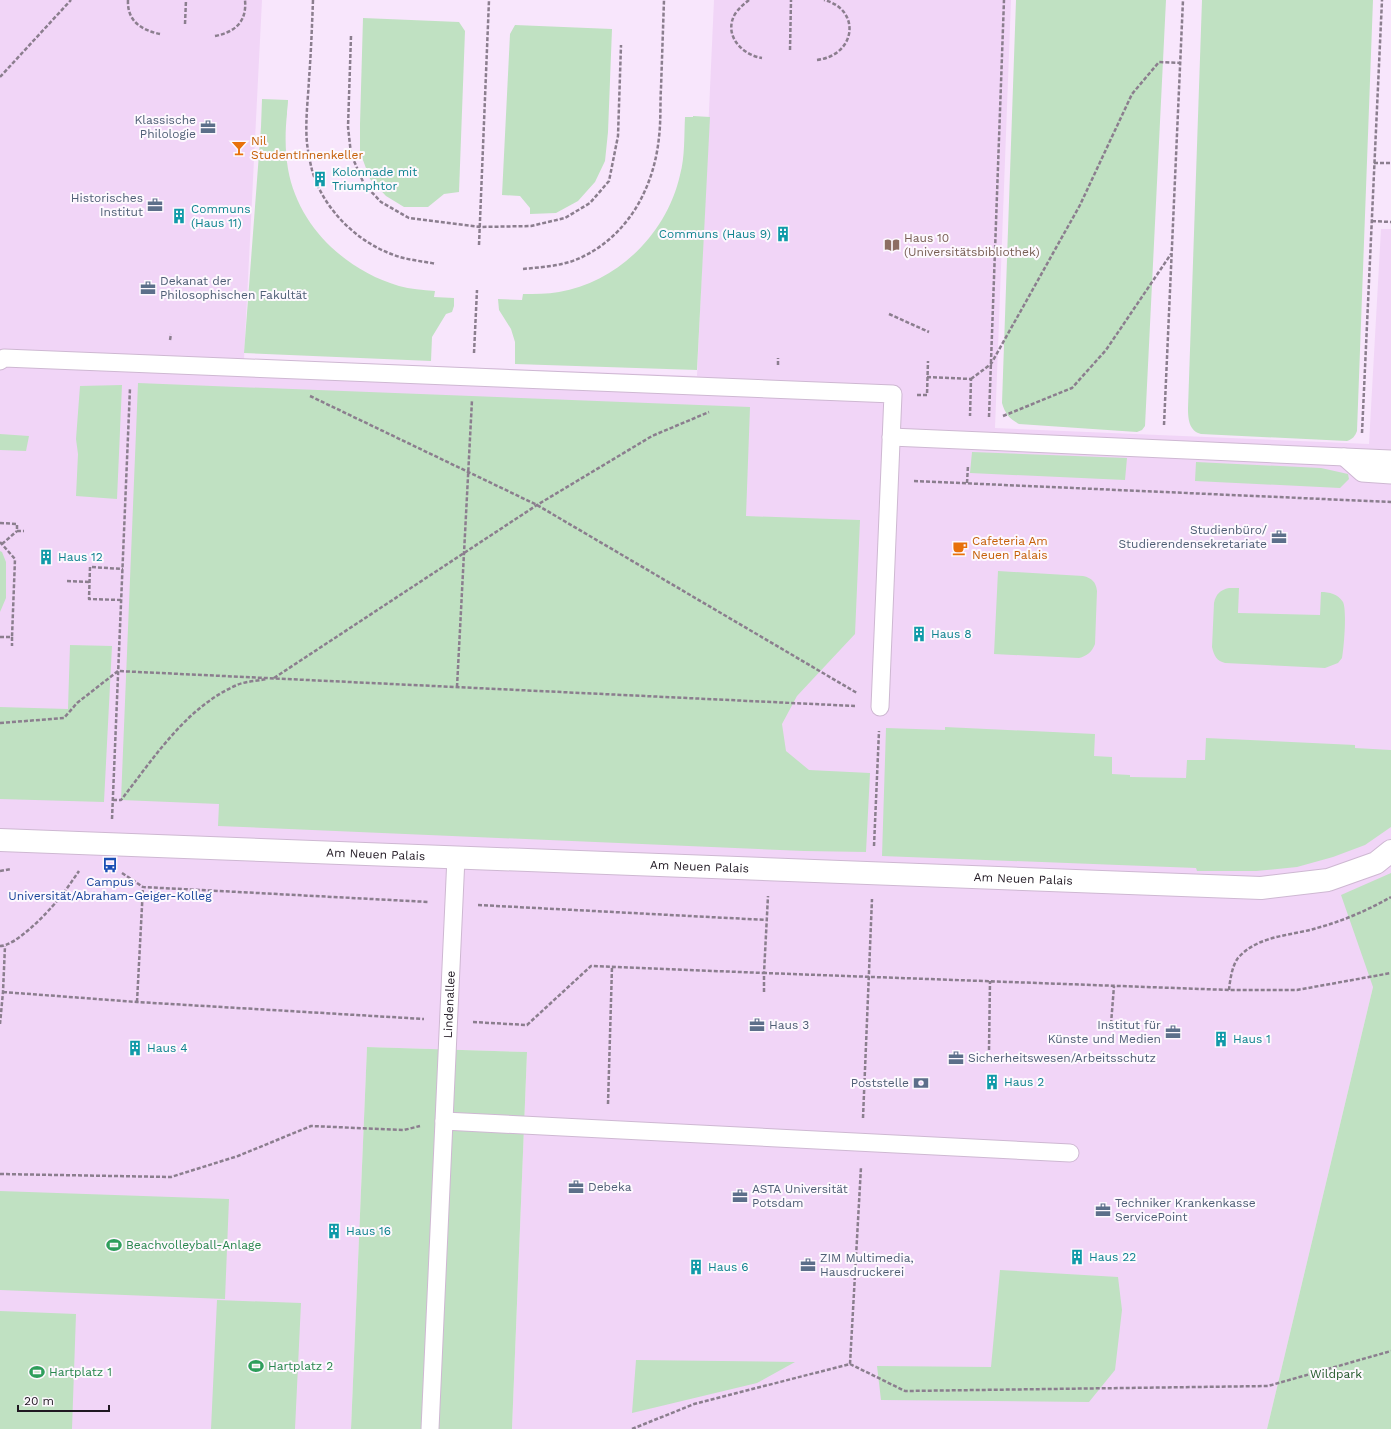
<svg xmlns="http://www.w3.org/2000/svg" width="1391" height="1429" font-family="'Work Sans',sans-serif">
  <rect width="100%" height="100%" fill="#f8e6fc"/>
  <path fill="#f1d5f7" d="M 0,0 L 262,0 L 244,359 L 697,376 L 714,0 L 1011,0 L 995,428 L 1369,444 L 1381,229 L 1391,229 L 1391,986 L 1373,987 L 1267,1429 L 512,1429 L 527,1052 L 367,1047 L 351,1429 L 0,1429 Z"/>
  <path fill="#c0e1c2" d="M 1016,0 L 1166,0 L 1145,426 L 1142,430 L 1137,432 L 1019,424 C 1010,419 1005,414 1002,403 Z
    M 1202,0 L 1373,0 L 1357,431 C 1355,436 1353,439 1347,441 L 1201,434 C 1189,431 1188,419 1188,408 Z
    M 363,18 L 459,22 L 465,31 L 459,192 L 444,194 L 428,207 L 404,207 L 386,196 L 370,179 L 360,152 L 360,124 Z
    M 515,25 L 612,29 L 608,132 L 605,161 L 595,182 L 578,201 L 556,213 L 530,214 L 530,208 L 520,196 L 502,195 L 510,34 Z
    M 262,99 L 288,100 C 288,106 287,109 287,114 C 285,132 285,151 288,169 C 298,226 345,270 399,286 C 410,289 423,290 435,291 L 434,297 L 454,298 L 454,306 L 452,312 L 446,314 L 432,337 L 431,361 L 244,353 L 261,127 Z
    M 693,116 L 710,117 L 697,370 L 515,364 L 515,342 L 511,329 L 499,310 L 498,299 L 522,300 L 523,294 C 535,294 547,294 559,292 C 618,282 667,233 680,175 C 685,157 684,136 685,117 L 693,117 Z
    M 138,383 L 750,407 L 746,516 L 860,520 L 855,634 L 797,696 L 782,724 L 786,751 L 809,770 L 870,773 L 866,852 L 804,851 L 218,826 L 219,804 L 121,800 Z
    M 122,385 L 117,499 L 76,496 L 78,454 L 76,439 L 80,386 Z
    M 0,434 L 29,436 L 26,451 L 0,450 Z
    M 972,452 L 1127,458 L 1125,480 L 970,473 Z
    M 1196,462 L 1321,468 L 1348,474 L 1349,479 L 1340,488 L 1195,481 Z
    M 0,551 L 2,552 L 6,562 L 6,598 L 0,612 Z
    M 998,571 L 1083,576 C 1092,578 1096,582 1097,591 L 1095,644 C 1092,652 1087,656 1079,658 L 994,654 Z
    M 1229,588 L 1239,588 L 1238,613 L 1320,615 L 1321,592 C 1329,592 1338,594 1343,602 C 1347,610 1344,647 1342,658 L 1338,663 L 1325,668 L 1225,663 C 1217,661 1214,656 1212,647 L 1214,603 C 1216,594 1220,590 1229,588 Z
    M 70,645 L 112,646 L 104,802 L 0,799 L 0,707 L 68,709 Z
    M 945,727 L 1095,734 L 1094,756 L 1112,757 L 1112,774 L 1130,775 L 1130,777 L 1186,778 L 1187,760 L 1205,760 L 1206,738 L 1355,745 L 1355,748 L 1391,750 L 1391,827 L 1365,845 L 1333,857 L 1297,867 L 1256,871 L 1197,871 L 1196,868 L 882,856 L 886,728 L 945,730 Z
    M 1391,873 L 1391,1429 L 1267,1429 L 1373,987 L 1341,895 Z
    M 367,1047 L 527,1052 L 512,1429 L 351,1429 Z
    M 0,1191 L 229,1199 L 225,1299 L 0,1290 Z
    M 1000,1270 L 1118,1277 L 1122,1310 L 1115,1370 L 1089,1402 L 881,1400 L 877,1366 L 991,1367 Z
    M 217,1300 L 301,1303 L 295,1429 L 211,1429 Z
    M 0,1311 L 76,1314 L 72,1429 L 0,1429 Z
    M 636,1360 L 795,1362 L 757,1383 L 632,1413 Z"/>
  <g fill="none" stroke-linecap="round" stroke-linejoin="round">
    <g stroke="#ceb8d2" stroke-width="19">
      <g id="service">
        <path d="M 0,361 L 4,358 L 893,394 L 880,707"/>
        <path d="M 891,437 L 1391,459"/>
        <path d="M 1344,457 L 1362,473 L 1391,475"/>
        <path d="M 444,1121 L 1070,1153"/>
        <path id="s1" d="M 430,1429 L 456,857"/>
      </g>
    </g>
    <g stroke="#ceb8d2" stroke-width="24">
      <g id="tertiary">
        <path id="s2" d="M 0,840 L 1261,888 L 1328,880 L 1376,863 L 1391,851"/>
      </g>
    </g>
    <path stroke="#8b7e8e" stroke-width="2.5" stroke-dasharray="4 2" stroke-linecap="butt" d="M 128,0 C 127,21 141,30 160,34
      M 313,0 C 312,26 311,53 309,79 C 308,100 305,122 307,143 C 308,152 310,162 312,170 C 323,209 357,242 394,255 C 407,260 422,261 436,264
      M 749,0 C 744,4 739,8 735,14 C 723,35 742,55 762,58
      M 185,24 L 186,0
      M 215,36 C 235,32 247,22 245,0
      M 351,36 L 348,127 L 351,154 L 364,184 L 381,202 L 409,218 L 480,227 L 531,226 L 565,218 L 590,203 L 609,181 L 618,136 L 621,45
      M 790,50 L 791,0
      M 817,60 C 857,55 861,9 824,0
      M 0,77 L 71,0
      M 1374,163 L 1391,163
      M 1372,221 L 1391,222
      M 479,245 L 489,0
      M 523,269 C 542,267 563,266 580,258 C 628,236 654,188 659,137 C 661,121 660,104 661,88 C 662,59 663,29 664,0
      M 889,314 L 929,332
      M 170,340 L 171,334
      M 474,353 L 477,290
      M 778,365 L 778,358
      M 927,377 L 971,379 L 970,416
      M 971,379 L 991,364 L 1080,205 L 1132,94 L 1159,62 L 1180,63
      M 917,395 L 927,395 L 928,361
      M 310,396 L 537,505 L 857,693
      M 1003,416 L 1072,388 L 1106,350 L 1171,254
      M 989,417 L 1004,0
      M 1164,425 L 1183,0
      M 1362,433 L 1382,0
      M 914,481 L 1391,502
      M 967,483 L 968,465
      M 0,523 L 17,524 L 17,531 L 24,531
      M 0,542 L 15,559 L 12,637
      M 2,544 L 17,531
      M 67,581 L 90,582
      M 121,600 L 89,599 L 90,567 L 123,569
      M 0,637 L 12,637 L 12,646
      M 274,678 L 537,505 L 652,436 L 709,412
      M 457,687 L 472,400
      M 0,723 L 64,718 L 77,703 L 118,671 L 855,706
      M 113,800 L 121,800 C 154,758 186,707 237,685 C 246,681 258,681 267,679
      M 112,819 L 130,388
      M 874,846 L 879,731
      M 0,871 L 11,869
      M 122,873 L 143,887
      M 478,905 L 767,920
      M 0,946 C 16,946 47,913 57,901 C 65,892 72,881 79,871
      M 1229,990 C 1230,980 1232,966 1238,958 C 1258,935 1291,936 1317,928 C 1343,921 1368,910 1391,897
      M 3,992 L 137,1002 L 424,1019
      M 764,992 L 764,973 L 1229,990 L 1297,990 L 1391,973
      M 137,1002 L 143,887 L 429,902
      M 473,1022 L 527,1025 L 591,966 L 764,973 L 768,896
      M 0,1024 L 3,992 L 5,946
      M 1111,1024 L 1114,986
      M 989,1050 L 990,981
      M 608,1104 L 612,967
      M 863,1118 L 872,899
      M 0,1174 L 171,1177 L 238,1156 L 311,1126 L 404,1130 L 420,1126
      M 850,1364 L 905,1391 L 1268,1386 L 1391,1351
      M 632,1429 L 694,1404 L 850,1364 L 861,1167"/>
    <use href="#service" stroke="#fff" stroke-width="17"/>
    <use href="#tertiary" stroke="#fff" stroke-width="22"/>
  </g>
  <defs>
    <g id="office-bare" transform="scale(1.2)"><path d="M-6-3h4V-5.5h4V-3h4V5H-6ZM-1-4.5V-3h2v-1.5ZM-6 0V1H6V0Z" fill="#5c6f8a" stroke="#fdf8fe" stroke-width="2.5" paint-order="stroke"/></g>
    <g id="bar-bare" transform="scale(1.2)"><path d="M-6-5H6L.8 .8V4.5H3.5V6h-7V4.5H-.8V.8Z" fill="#e8710a" stroke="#fdf8fe" stroke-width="2.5" paint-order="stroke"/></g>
    <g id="building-bare" transform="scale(1.2)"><path d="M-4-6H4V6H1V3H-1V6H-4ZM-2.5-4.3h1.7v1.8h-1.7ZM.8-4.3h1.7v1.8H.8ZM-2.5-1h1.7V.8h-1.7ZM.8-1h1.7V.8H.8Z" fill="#0f9aa8" stroke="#fdf8fe" stroke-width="2.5" paint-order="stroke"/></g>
    <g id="library-bare" transform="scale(1.2)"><path d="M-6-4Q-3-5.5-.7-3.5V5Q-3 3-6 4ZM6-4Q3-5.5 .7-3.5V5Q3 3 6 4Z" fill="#8d6e63" stroke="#fdf8fe" stroke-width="2.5" paint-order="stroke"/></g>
    <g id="cafe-bare" transform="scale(1.2)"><path d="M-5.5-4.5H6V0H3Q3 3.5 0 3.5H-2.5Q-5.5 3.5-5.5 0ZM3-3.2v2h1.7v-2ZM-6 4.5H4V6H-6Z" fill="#e8710a" stroke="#fdf8fe" stroke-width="2.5" paint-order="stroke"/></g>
    <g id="bus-bare" transform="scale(1.2)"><path d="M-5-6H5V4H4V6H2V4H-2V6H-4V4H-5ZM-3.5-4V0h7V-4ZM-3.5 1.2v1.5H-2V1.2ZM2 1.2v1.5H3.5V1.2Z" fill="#1a4fb4" stroke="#fdf8fe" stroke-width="2.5" paint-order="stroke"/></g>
    <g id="bank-bare" transform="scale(1.2)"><path d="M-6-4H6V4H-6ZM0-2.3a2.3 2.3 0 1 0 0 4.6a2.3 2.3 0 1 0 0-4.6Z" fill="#5c6f8a" stroke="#fdf8fe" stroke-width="2.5" paint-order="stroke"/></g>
    <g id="stadium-bare" transform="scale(1.2)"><path d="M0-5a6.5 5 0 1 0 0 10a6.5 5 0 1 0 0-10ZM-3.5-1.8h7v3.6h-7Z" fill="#2e9e5b" stroke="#fdf8fe" stroke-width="2.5" paint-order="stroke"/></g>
  </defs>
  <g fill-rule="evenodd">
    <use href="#office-bare" x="208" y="127"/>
    <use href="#bar-bare" x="239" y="148"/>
    <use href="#building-bare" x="320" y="179"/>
    <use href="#office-bare" x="155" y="205"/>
    <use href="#building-bare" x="179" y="216"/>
    <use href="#building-bare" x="783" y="234"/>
    <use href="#library-bare" x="892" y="245"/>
    <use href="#office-bare" x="148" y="288"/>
    <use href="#office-bare" x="1279" y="537"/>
    <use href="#cafe-bare" x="960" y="548"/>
    <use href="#building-bare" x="46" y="557"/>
    <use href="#building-bare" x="919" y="634"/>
    <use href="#bus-bare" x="110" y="865"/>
    <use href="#office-bare" x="757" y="1025"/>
    <use href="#office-bare" x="1173" y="1032"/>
    <use href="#building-bare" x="1221" y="1039"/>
    <use href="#building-bare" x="135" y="1048"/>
    <use href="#office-bare" x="956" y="1058"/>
    <use href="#building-bare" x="992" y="1082"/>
    <use href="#bank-bare" x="921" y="1083"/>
    <use href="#office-bare" x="576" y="1187"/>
    <use href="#office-bare" x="740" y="1196"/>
    <use href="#office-bare" x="1103" y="1210"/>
    <use href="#building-bare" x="334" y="1231"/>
    <use href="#stadium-bare" x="114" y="1245"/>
    <use href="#building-bare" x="1077" y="1257"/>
    <use href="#office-bare" x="808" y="1265"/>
    <use href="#building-bare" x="696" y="1267"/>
    <use href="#stadium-bare" x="256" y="1366"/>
    <use href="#stadium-bare" x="37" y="1372"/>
  </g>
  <g text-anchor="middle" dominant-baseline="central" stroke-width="4" stroke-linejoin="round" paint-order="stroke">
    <g font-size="12" fill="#4e5e75" stroke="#fdf8fe" text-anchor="start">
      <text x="196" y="120" text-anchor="end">Klassische<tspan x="196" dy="14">Philologie</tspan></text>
      <text x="143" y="198" text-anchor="end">Historisches<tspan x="143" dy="14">Institut</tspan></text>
      <text x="160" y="281">Dekanat der<tspan x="160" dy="14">Philosophischen Fakultät</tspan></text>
      <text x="1267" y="530" text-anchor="end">Studienbüro/<tspan x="1267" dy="14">Studierendensekretariate</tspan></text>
      <text x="769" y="1025">Haus 3</text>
      <text x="1161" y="1025" text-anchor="end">Institut für<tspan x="1161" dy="14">Künste und Medien</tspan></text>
      <text x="968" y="1058">Sicherheitswesen/Arbeitsschutz</text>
      <text x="909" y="1083" text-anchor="end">Poststelle</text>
      <text x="588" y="1187">Debeka</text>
      <text x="752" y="1189">ASTA Universität<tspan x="752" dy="14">Potsdam</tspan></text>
      <text x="1115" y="1203">Techniker Krankenkasse<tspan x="1115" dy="14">ServicePoint</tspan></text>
      <text x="820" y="1258">ZIM Multimedia,<tspan x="820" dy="14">Hausdruckerei</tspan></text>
    </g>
    <g font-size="12" fill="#c56008" stroke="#fdf8fe" text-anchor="start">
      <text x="251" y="141">Nil<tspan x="251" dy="14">StudentInnenkeller</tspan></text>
      <text x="972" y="541">Cafeteria Am<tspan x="972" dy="14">Neuen Palais</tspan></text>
    </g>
    <g font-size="12" fill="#0d838f" stroke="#fdf8fe" text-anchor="start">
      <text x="332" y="172">Kolonnade mit<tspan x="332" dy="14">Triumphtor</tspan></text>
      <text x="191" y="209">Communs<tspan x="191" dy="14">(Haus 11)</tspan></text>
      <text x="771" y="234" text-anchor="end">Communs (Haus 9)</text>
      <text x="58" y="557">Haus 12</text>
      <text x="931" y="634">Haus 8</text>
      <text x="1233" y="1039">Haus 1</text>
      <text x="147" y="1048">Haus 4</text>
      <text x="1004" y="1082">Haus 2</text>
      <text x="346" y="1231">Haus 16</text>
      <text x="1089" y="1257">Haus 22</text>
      <text x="708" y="1267">Haus 6</text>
    </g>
    <g font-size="12" fill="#785e54" stroke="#fdf8fe" text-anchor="start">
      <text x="904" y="238">Haus 10<tspan x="904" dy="14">(Universitätsbibliothek)</tspan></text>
    </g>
    <g font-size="12" fill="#1f1721" stroke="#fdf8fe">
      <text stroke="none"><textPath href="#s2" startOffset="376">Am Neuen Palais</textPath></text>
      <text stroke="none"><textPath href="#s2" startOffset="700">Am Neuen Palais</textPath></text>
      <text stroke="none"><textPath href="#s2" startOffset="1024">Am Neuen Palais</textPath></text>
      <text stroke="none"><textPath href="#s1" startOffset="425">Lindenallee</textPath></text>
    </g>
    <g font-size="12" fill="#164399" stroke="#fdf8fe">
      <text x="110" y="882">Campus<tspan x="110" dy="14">Universität/Abraham-Geiger-Kolleg</tspan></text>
    </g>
    <g font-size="12" fill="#27864d" stroke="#fdf8fe" text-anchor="start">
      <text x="126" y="1245">Beachvolleyball-Anlage</text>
      <text x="268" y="1366">Hartplatz 2</text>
      <text x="49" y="1372">Hartplatz 1</text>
    </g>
    <g font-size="12" fill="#1f5627" stroke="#fdf8fe">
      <text x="1336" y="1374">Wildpark</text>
    </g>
  </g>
  <path d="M18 1405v6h91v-6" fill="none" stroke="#1f1721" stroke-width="2"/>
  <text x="24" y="1405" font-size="12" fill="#1f1721" stroke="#fdf8fe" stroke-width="3" paint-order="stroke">20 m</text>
</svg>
